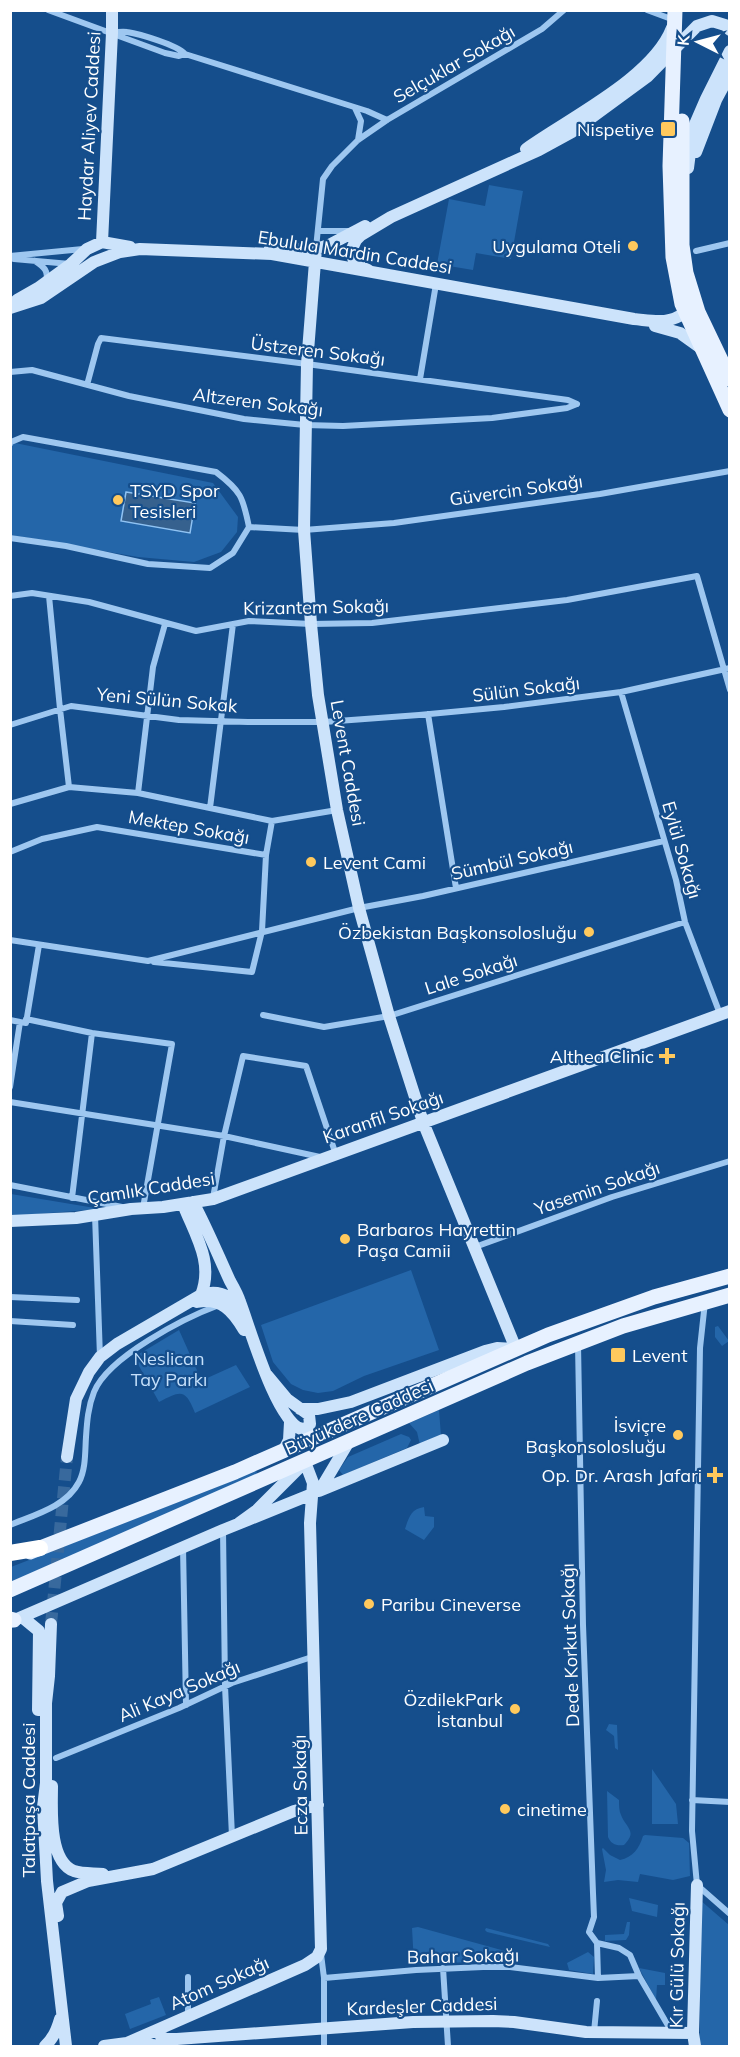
<svg xmlns="http://www.w3.org/2000/svg" width="740" height="2057" font-family="Mulish,sans-serif">
  <rect width="100%" height="100%" fill="#154e8c"/>
  <path fill="#2466a9" d="M 489,185 L 523,191 L 511,259 L 476,253 L 473,270 L 437,264 L 449,199 L 485,206 Z
    M 10,442 L 213,483 L 238,517 L 237,532 L 221,552 L 194,562 L 138,557 L 11,535 Z
    M 11,1194 L 101,1209 L 11,1216 Z
    M 411,1270 L 439,1350 L 364,1376 L 333,1391 L 318,1393 L 303,1390 L 291,1384 L 273,1362 L 261,1325 Z
    M 718,1326 L 729,1341 L 722,1346 L 715,1337 L 715,1327 Z
    M 179,1330 L 200,1377 L 205,1379 L 236,1365 L 250,1387 L 195,1413 C 185,1388 181,1391 159,1402 L 134,1357 Z
    M 439,1410 L 441,1436 L 420,1445 L 417,1432 L 409,1423 Z
    M 401,1434 L 409,1437 L 411,1440 L 407,1448 L 343,1475 L 339,1470 L 348,1457 Z
    M 256,1470 L 257,1474 L 11,1582 L 11,1567 L 217,1487 Z
    M 424,1507 L 425,1516 L 434,1517 L 434,1527 L 424,1540 L 405,1529 C 409,1517 411,1509 424,1507 Z
    M 609,1724 L 617,1725 L 618,1750 L 615,1748 L 614,1736 L 606,1730 Z
    M 652,1769 L 676,1804 L 678,1824 L 652,1824 Z
    M 607,1791 L 619,1800 C 619,1805 619,1811 621,1815 C 626,1828 638,1831 624,1845 C 616,1846 611,1844 608,1837 Z
    M 645,1835 L 683,1838 L 689,1843 L 690,1876 L 673,1880 L 640,1874 L 638,1882 L 618,1880 L 604,1882 L 606,1870 L 602,1849 L 603,1848 L 610,1855 L 620,1860 C 633,1857 639,1849 643,1836 Z
    M 629,1898 L 658,1905 L 657,1917 L 632,1911 Z
    M 700,1900 L 729,1925 L 729,2046 L 700,2046 Z
    M 627,1922 L 630,1922 L 629,1935 L 626,1940 L 605,1941 L 605,1935 L 624,1934 Z
    M 418,1927 L 505,1951 L 506,1961 L 414,1964 L 412,1928 Z
    M 486,1928 L 548,1944 L 550,1947 L 487,1932 L 485,1930 Z
    M 588,1952 L 594,1957 L 593,1974 L 569,1970 L 567,1963 Z
    M 639,1968 L 665,1973 L 665,1985 L 657,1985 L 656,2000 Z
    M 159,1997 L 166,2015 L 130,2029 L 125,2014 L 151,2004 L 150,2000 Z"/>
  <path fill="#36618e" stroke="#90c3f3" stroke-width="1.5" d="M 126,492 L 195,503 L 190,533 L 121,521 Z"/>
  <g fill="none" stroke-linecap="round" stroke-linejoin="round">
    <path stroke="#38699d" stroke-width="12" stroke-dasharray="12 6" stroke-linecap="butt" d="M 51,1624 L 67,1457"/>
    <path stroke="#9ec7f0" stroke-width="6" d="M 48,10 L 165,53 L 179,56 L 185,54
      M 647,10 L 674,20
      M 112,33 C 117,32 122,31 127,32 C 140,34 177,45 185,54 L 367,111 L 387,120
      M 355,108 L 361,121 L 358,140
      M 318,231 L 350,231
      M 316,248 L 323,179 L 332,166 L 358,140 L 387,120 L 542,29 L 564,10
      M 696,251 L 730,243
      M 10,256 L 83,249
      M 14,259 L 70,264
      M 35,261 C 44,267 49,271 46,281
      M 10,372 L 32,370 L 129,396 L 244,419 L 305,425 L 343,426 L 492,418 L 567,408 L 577,404
      M 420,379 L 436,284
      M 87,385 L 98,344 L 101,338 L 307,364 L 568,400 L 577,404
      M 10,444 L 11,442 L 23,437 L 216,472 C 241,491 243,497 249,527 L 233,553 L 210,568 L 148,564 L 66,546 L 10,538
      M 249,527 L 304,530 L 394,523 L 600,494 L 730,471
      M 10,596 L 32,593 L 89,602 L 196,631 L 249,621 L 311,624 L 372,623 L 567,600 L 697,576 L 730,690
      M 165,624 L 153,667 L 138,793 L 272,821
      M 621,692 L 676,880 L 685,922 L 720,1014
      M 428,714 L 456,888
      M 10,725 L 71,706 L 179,720 L 248,722 L 324,722 L 419,715 L 504,707 L 621,692 L 730,668
      M 69,787 L 138,793
      M 10,804 L 69,787 L 60,709 L 49,596
      M 210,808 L 233,624
      M 10,852 L 42,839 L 97,827 L 266,855
      M 10,940 L 148,961 L 359,908 L 423,896 L 664,841
      M 154,962 L 252,972 L 262,931 L 266,855 L 272,821 L 337,810
      M 263,1015 L 324,1027 L 389,1016 L 685,922
      M 26,1019 L 92,1033 L 172,1044 L 143,1208
      M 10,1020 L 20,1022 L 10,1087
      M 20,1022 L 26,1023 L 39,945
      M 10,1102 L 224,1136 L 320,1157
      M 10,1185 L 122,1207
      M 72,1198 L 92,1033
      M 213,1198 L 224,1136 L 243,1056 L 306,1066 L 336,1155
      M 95,1215 L 100,1357
      M 475,1247 L 612,1197 L 730,1161
      M 10,1297 L 77,1300
      M 705,1302 L 700,1348 L 692,1831 L 697,1885 L 730,1914
      M 10,1321 L 73,1325
      M 578,1344 L 583,1625 L 593,1893 L 594,1917 L 589,1932 L 597,1943 L 598,1978
      M 10,1525 C 34,1515 66,1507 79,1482 C 86,1469 85,1451 86,1437 C 87,1422 88,1407 94,1392 C 108,1357 184,1318 219,1305
      M 223,1530 L 225,1686 L 232,1836
      M 183,1547 L 186,1705
      M 56,1758 L 179,1708 L 232,1683 L 315,1656
      M 692,1800 L 730,1802
      M 597,1943 L 619,1948 L 630,1955 L 639,1976 L 673,2034
      M 321,1954 L 324,1978 L 324,2046
      M 443,1968 L 448,2046
      M 324,1978 L 416,1970 L 483,1967 L 510,1967 L 598,1978 L 639,1976
      M 188,2015 L 188,1977
      M 594,2032 L 597,2001"/>
    <path stroke="#cce3fb" stroke-width="12" d="M 526,149 C 569,118 653,78 672,28
      M 696,152 L 716,100 L 730,74
      M 688,168 L 693,129 L 706,99 L 730,51
      M 102,242 L 112,33 L 112,10
      M 270,249 L 316,249 L 329,245 L 365,226
      M 368,270 L 361,267 L 353,258 L 351,251 L 356,240 L 361,235 L 391,217 L 539,150 L 572,132 L 647,77 L 697,26 L 712,21 L 725,25 L 730,30
      M 17,300 L 38,288 L 71,264 L 87,249 L 102,242 L 130,247
      M 10,308 L 41,298 L 94,262 L 120,252 L 140,249 L 272,254 L 634,319 C 655,321 668,325 686,312
      M 655,326 L 680,333 L 701,348
      M 193,1202 C 207,1228 218,1255 230,1281 C 234,1288 238,1295 240,1302 C 250,1328 276,1420 301,1429 L 308,1428 L 310,1424 L 309,1415 L 287,1399 L 267,1375
      M 183,1204 C 195,1235 214,1262 201,1295
      M 10,1221 L 76,1218 L 131,1209 L 163,1207 L 213,1199 L 730,1011
      M 197,1302 C 221,1297 233,1311 244,1330
      M 300,1409 L 318,1409 L 351,1402 L 485,1351 L 497,1348 L 516,1349 L 423,1122 L 389,1016 L 359,908 L 337,810 L 318,695 L 311,624 L 304,530 L 307,364 L 316,249
      M 283,1452 L 289,1440 L 290,1422
      M 67,1457 L 76,1399 L 89,1372 L 100,1357 L 117,1344 L 201,1295 C 215,1290 229,1294 239,1305
      M 320,1490 L 348,1443
      M 319,1491 L 443,1440
      M 22,1617 L 39,1631 L 38,1710
      M 10,1622 L 223,1530 L 312,1494
      M 51,1624 L 49,1676 L 46,1703 L 46,1783 L 43,1807 L 47,1881 L 66,2046
      M 52,1786 C 52,1809 48,1861 74,1871 C 83,1874 93,1873 103,1874
      M 58,1916 L 56,1903 L 62,1892 L 88,1881 L 153,1869 L 294,1811 L 318,1805
      M 156,2031 L 165,2039 L 177,2039 L 413,2022 L 493,2021 L 514,2022 L 586,2032 L 693,2033
      M 127,2043 L 305,1965 L 317,1957 L 321,1949 L 310,1523 L 313,1483 L 305,1462 L 257,1510 L 239,1523
      M 45,2046 C 53,2039 57,2030 60,2019
      M 104,2046 L 127,2043 L 165,2046
      M 695,2046 L 693,2033 L 697,1885"/>
    <path stroke="#e7f1ff" stroke-width="15" d="M 675,10 L 670,166 L 673,257 L 682,304 L 730,410
      M 682,121 L 682,245 L 686,273 L 698,312 L 730,379
      M 30,1552 L 235,1472 L 548,1335 L 654,1297 L 730,1276
      M 10,1590 L 527,1363 L 623,1326 L 730,1295
      M 10,1619 L 14,1620"/>
    <path stroke="#fff" stroke-width="16" d="M 10,1553 L 40,1548"/>
  </g>
  <g fill="#ffc95d" stroke="#154e8c" stroke-width="2">
    <rect x="660" y="121" width="16" height="16" rx="3"/>
    <circle cx="633" cy="246" r="6"/>
    <circle cx="118" cy="500" r="6"/>
    <circle cx="311" cy="862" r="6"/>
    <circle cx="589" cy="932" r="6"/>
    <path d="M664 1047h6v6h6v6h-6v6h-6v-6h-6v-6h6z"/>
    <circle cx="345" cy="1239" r="6"/>
    <rect x="610" y="1347" width="16" height="16" rx="3"/>
    <circle cx="678" cy="1435" r="6"/>
    <path d="M712 1466h6v6h6v6h-6v6h-6v-6h-6v-6h6z"/>
    <circle cx="369" cy="1604" r="6"/>
    <circle cx="515" cy="1709" r="6"/>
    <circle cx="505" cy="1809" r="6"/>
  </g>
  <g text-anchor="middle" dominant-baseline="central" stroke-width="4.5" stroke-linejoin="round" paint-order="stroke">
    <g font-size="18" fill="#fff" stroke="#154e8c">
      <text transform="translate(454 64) rotate(-30)">Selçuklar Sokağı</text>
      <text transform="translate(89 126) rotate(-87)">Haydar Aliyev Caddesi</text>
      <text transform="translate(355 252) rotate(9)">Ebulula Mardin Caddesi</text>
      <text transform="translate(318 351) rotate(7)">Üstzeren Sokağı</text>
      <text transform="translate(258 402) rotate(7)">Altzeren Sokağı</text>
      <text transform="translate(516 490) rotate(-8)">Güvercin Sokağı</text>
      <text transform="translate(316 607) rotate(-1)">Krizantem Sokağı</text>
      <text transform="translate(526 689) rotate(-7)">Sülün Sokağı</text>
      <text transform="translate(167 700) rotate(5)">Yeni Sülün Sokak</text>
      <text transform="translate(348 763) rotate(80)">Levent Caddesi</text>
      <text transform="translate(189 827) rotate(10)">Mektep Sokağı</text>
      <text transform="translate(682 850) rotate(74)">Eylül Sokağı</text>
      <text transform="translate(512 860) rotate(-13)">Sümbül Sokağı</text>
      <text transform="translate(471 974) rotate(-18)">Lale Sokağı</text>
      <text transform="translate(383 1117) rotate(-19)">Karanfil Sokağı</text>
      <text transform="translate(151 1188) rotate(-9)">Çamlık Caddesi</text>
      <text transform="translate(597 1188) rotate(-19)">Yasemin Sokağı</text>
      <text transform="translate(359 1417) rotate(-24)">Büyükdere Caddesi</text>
      <text transform="translate(570 1645) rotate(-92)">Dede Korkut Sokağı</text>
      <text transform="translate(179 1691) rotate(-23)">Ali Kaya Sokağı</text>
      <text transform="translate(300 1785) rotate(-91)">Ecza Sokağı</text>
      <text transform="translate(28 1800) rotate(-90)">Talatpaşa Caddesi</text>
      <text transform="translate(463 1956) rotate(-1)">Bahar Sokağı</text>
      <text transform="translate(677 1965) rotate(-89)">Kır Gülü Sokağı</text>
      <text transform="translate(219 1983) rotate(-24)">Atom Sokağı</text>
      <text transform="translate(422 2006) rotate(-2)">Kardeşler Caddesi</text>
    </g>
    <g font-size="18" fill="#fff" stroke="#154e8c" text-anchor="end">
      <text x="654" y="129">Nispetiye</text>
      <text x="621" y="246">Uygulama Oteli</text>
      <text x="130" y="490" text-anchor="start">TSYD Spor<tspan x="130" dy="21">Tesisleri</tspan></text>
      <text x="323" y="862" text-anchor="start">Levent Cami</text>
      <text x="577" y="932">Özbekistan Başkonsolosluğu</text>
      <text x="654" y="1056">Althea Clinic</text>
      <text x="357" y="1229" text-anchor="start">Barbaros Hayrettin<tspan x="357" dy="21">Paşa Camii</tspan></text>
      <text x="632" y="1355" text-anchor="start">Levent</text>
      <text x="666" y="1425">İsviçre<tspan x="666" dy="21">Başkonsolosluğu</tspan></text>
      <text x="702" y="1475">Op. Dr. Arash Jafari</text>
      <text x="381" y="1604" text-anchor="start">Paribu Cineverse</text>
      <text x="503" y="1699">ÖzdilekPark<tspan x="503" dy="21">İstanbul</tspan></text>
      <text x="517" y="1809" text-anchor="start">cinetime</text>
    </g>
    <g font-size="18" fill="#c5e0fb" stroke="#154e8c">
      <text x="169" y="1358">Neslican<tspan x="169" dy="21">Tay Parkı</tspan></text>
    </g>
  </g>
  <rect width="740" height="2057" fill="none" stroke="#ffffff" stroke-width="24"/>
  <g transform="translate(698 42) rotate(276)" stroke="#154e8c" stroke-width="4.5" paint-order="stroke">
  <path d="M0-4.5L10 22L0 15L-10 22Z" fill="#ffffff"/>
  <text y="-9" font-size="16" font-weight="bold" text-anchor="middle" fill="#ffffff">K</text>
  </g>
</svg>
